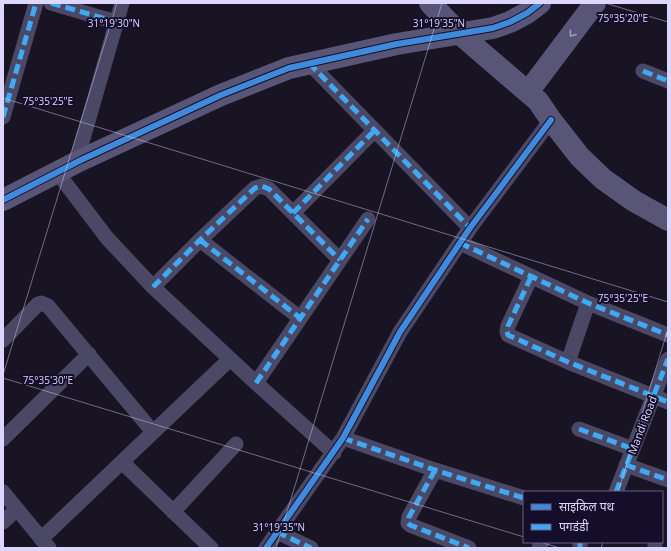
<svg xmlns="http://www.w3.org/2000/svg" width="671" height="551" font-family="'Open Sans','Noto Sans Devanagari',sans-serif">
  <rect width="100%" height="100%" fill="#181424"/>
  <g fill="none" stroke-linecap="round" stroke-linejoin="round">
    <path stroke="#4b4865" stroke-width="15" d="M 51,3 L 116,22
      M 309,63 L 470,228
      M 643,71 L 668,81
      M 3,117 L 36,3
      M 76,163 L 122,3
      M 57,172 L 107,238 L 153,287 L 256,383 L 334,453
      M 293,213 L 374,131
      M 200,240 L 300,318
      M 460,243 L 588,303 L 668,335
      M 531,277 L 508,326 L 507,331 L 508,335 L 568,362 L 668,402
      M 153,287 L 200,240 L 255,188 L 262,186 L 269,189 L 340,260
      M 3,340 L 38,304 L 41,303 L 48,306 L 153,432
      M 568,362 L 588,303
      M 256,383 L 368,219
      M 579,429 L 633,449
      M 343,438 L 435,470 L 524,498
      M 3,439 L 89,354
      M 122,462 L 211,548
      M 626,465 L 668,480
      M 435,470 L 409,517 L 408,523 L 410,525 L 469,548
      M 3,492 L 49,548
      M 616,492 L 668,359
      M 173,512 L 236,444
      M 3,522 L 17,509
      M 277,532 L 311,548
      M 41,539 L 230,359
      M 655,542 L 655,548
      M 266,548 L 343,438 L 400,332 L 470,228 L 551,120
      M 539,548 L 542,542
      M 580,548 L 580,542"/>
    <path stroke="#595577" stroke-width="22" d="M 430,3 L 460,34 L 538,101 L 551,120 L 580,157 L 603,179 L 634,201 L 668,220
      M 528,92 L 595,3
      M 3,200 L 81,160 L 221,95 L 289,68 L 397,44 L 493,28 L 510,22 L 527,13 L 540,3"/>
    <path stroke="#3fa9f5" stroke-width="5" stroke-dasharray="10 5" stroke-linecap="butt" d="M 51,3 L 116,22
      M 309,63 L 470,228
      M 643,71 L 668,81
      M 3,117 L 36,3
      M 293,213 L 374,131
      M 200,240 L 300,318
      M 460,243 L 588,303 L 668,335
      M 531,277 L 508,326 L 507,331 L 508,335 L 568,362 L 668,402
      M 153,287 L 200,240 L 255,188 L 262,186 L 269,189 L 340,260
      M 256,383 L 368,219
      M 579,429 L 633,449
      M 343,438 L 435,470 L 524,498
      M 626,465 L 668,480
      M 435,470 L 409,517 L 408,523 L 410,525 L 469,548
      M 616,492 L 668,359
      M 277,532 L 311,548
      M 580,548 L 580,542"/>
    <g stroke="#140e2a" stroke-width="8">
      <path id="cycleway" d="M 3,200 L 81,160 L 221,95 L 289,68 L 397,44 L 493,28 L 510,22 L 527,13 L 540,3
        M 266,548 L 343,438 L 400,332 L 470,228 L 551,120"/>
    </g>
    <use href="#cycleway" stroke="#408adc" stroke-width="6"/>
  </g>
  <defs><path id="oneway-chevron" d="M-2-3.5L2.5 0L-2 3.5" fill="none" stroke-width="1.6" stroke-linecap="round" stroke-linejoin="round"/></defs>
  <use stroke="#a29cc2" href="#oneway-chevron" transform="translate(572 34) rotate(127)"/>
  <path fill="none" stroke="#ddd7ff" stroke-width="1" stroke-opacity="0.45" d="M 605,3 L 668,22M 3,98 L 668,302M 3,375 L 117,3M 3,378 L 524,537M 618,492 L 668,329M 540,542 L 560,548M 276,548 L 442,3M 601,548 L 603,542"/>
  <g text-anchor="middle" dominant-baseline="central" stroke-width="4" stroke-linejoin="round" paint-order="stroke">
    <g font-size="11" fill="#ddd7ff" stroke="#140e2a">
      <text transform="translate(642 425) rotate(-69)">Mandi Road</text>
    </g>
  </g>
  <g font-size="10" text-anchor="middle" fill="#ddd7ff" stroke="#140e2a" stroke-width="4" stroke-linejoin="round" paint-order="stroke">
    <text x="623" y="22">75°35'20"E</text>
    <text x="114" y="27">31°19'30"N</text>
    <text x="439" y="27">31°19'35"N</text>
    <text x="48" y="105">75°35'25"E</text>
    <text x="623" y="302">75°35'25"E</text>
    <text x="48" y="384">75°35'30"E</text>
    <text x="279" y="531">31°19'35"N</text>
  </g>
  <rect width="671" height="551" fill="none" stroke="#ddd7ff" stroke-width="8"/>
  <rect x="523" y="491" width="140" height="52" fill="#140e2a" stroke="#645e7f"/>
  <rect x="531" y="504" width="20" height="6" fill="#408adc" stroke="#645e7f"/>
  <text x="559" y="511" font-size="12" fill="#ddd7ff">साइकिल पथ</text>
  <rect x="531" y="524" width="20" height="6" fill="#3fa9f5" stroke="#645e7f"/>
  <text x="559" y="531" font-size="12" fill="#ddd7ff">पगडंडी</text>
</svg>
